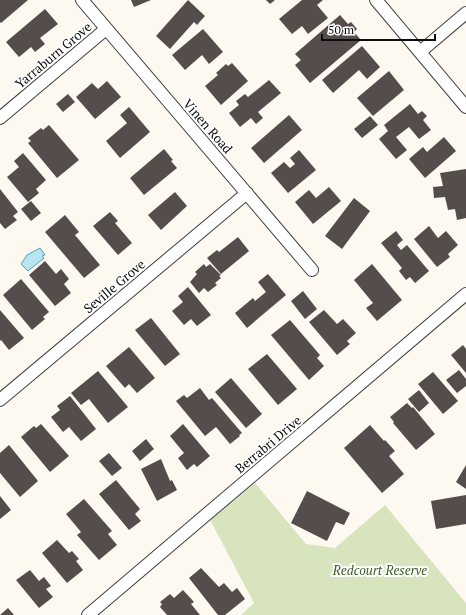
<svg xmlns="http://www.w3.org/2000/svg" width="466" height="615" font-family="'PT Serif',serif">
  <rect width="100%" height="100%" fill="#fdf8f0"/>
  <path fill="#d8e4bd" d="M 250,477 L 306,544 L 335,548 L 385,505 L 466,603 L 466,615 L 241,615 L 254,603 L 207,514 Z"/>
  <path fill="#bae4ef" stroke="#49a3be" d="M 40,248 L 45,255 L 42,256 L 44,258 L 28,271 L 21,264 L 27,255 Z"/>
  <path fill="#554d4b" d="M 0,0 L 28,0 L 1,23 L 0,22 Z
    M 131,0 L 151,0 L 134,7 Z
    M 188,0 L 205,16 L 197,25 L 194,22 L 170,49 L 156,36 Z
    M 266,0 L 275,0 L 270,4 Z
    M 302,0 L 323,0 L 317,5 L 328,18 L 308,34 L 302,26 L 292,34 L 279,19 Z
    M 45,9 L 58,24 L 40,38 L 45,44 L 35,52 L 31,47 L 19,57 L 6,42 Z
    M 340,15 L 348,24 L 351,22 L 357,29 L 354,32 L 361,40 L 310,83 L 295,65 L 301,60 L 295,54 Z
    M 203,29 L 223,52 L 209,64 L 202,55 L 185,70 L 172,55 Z
    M 362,46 L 380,67 L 367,79 L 359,70 L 333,93 L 322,80 Z
    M 232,63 L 248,81 L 221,105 L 205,86 L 218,75 L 216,73 L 226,64 L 228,66 Z
    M 389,71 L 404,90 L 373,116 L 357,98 Z
    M 269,80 L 281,93 L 258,112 L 263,118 L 256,124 L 251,118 L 240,127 L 229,113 L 239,105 L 236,101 L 245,94 L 248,97 Z
    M 107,81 L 121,97 L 95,119 L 76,97 L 92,83 L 98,89 Z
    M 68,94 L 75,102 L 63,112 L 56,104 Z
    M 410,104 L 418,114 L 422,111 L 427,116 L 423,120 L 431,130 L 419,139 L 409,127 L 396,137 L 407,150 L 396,159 L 379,139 L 388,131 L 384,125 Z
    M 129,107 L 150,132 L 120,158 L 106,141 L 127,123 L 120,115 Z
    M 289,115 L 302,130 L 264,163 L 251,148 Z
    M 370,116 L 378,125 L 362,138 L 354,129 Z
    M 49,125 L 79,160 L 57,178 L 28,143 L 31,141 L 28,138 L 41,128 L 43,130 Z
    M 444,137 L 456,151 L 425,178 L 409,159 L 423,147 L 427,152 Z
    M 164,149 L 173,160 L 171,161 L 177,168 L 144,195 L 130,178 Z
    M 299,150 L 316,170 L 288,193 L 271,173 L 284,162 L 290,168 L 295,164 L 290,158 Z
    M 23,153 L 46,180 L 36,189 L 39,193 L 28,202 L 7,177 L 19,167 L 14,161 Z
    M 466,169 L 466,218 L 457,220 L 455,209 L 448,210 L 445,197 L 434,198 L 433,187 L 443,186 L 440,173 Z
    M 329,187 L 341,201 L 313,224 L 295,202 L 309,190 L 316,198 Z
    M 0,189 L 18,212 L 13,216 L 17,220 L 5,229 L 0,223 Z
    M 175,192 L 187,206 L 161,230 L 148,215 Z
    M 354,198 L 370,211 L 342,249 L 325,236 Z
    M 31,201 L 41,213 L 31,221 L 21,209 Z
    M 110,212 L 118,221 L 115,223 L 132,243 L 118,255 L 93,226 Z
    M 65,215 L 79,232 L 75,235 L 100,265 L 84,278 L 45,232 Z
    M 429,226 L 438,238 L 446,231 L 458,245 L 448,254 L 450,257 L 437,267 L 414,239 Z
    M 396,231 L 403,240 L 397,245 L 401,250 L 407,245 L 429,271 L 415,283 L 410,277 L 406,280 L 399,271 L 402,268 L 381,243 Z
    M 238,237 L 249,251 L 221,274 L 207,258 L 217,250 L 219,252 Z
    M 45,261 L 56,274 L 61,269 L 69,279 L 64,284 L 71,293 L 55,306 L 29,275 Z
    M 204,264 L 206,267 L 210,264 L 221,275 L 219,276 L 221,278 L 215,283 L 217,285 L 208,292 L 204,288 L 199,293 L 190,282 L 197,274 L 195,272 Z
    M 372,264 L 402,300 L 377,321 L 366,308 L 373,303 L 354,280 Z
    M 268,274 L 286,295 L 247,328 L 235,313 L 253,298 L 255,301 L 266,292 L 258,282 Z
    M 21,279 L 49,312 L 43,317 L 45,319 L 32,330 L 3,295 Z
    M 188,287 L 211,315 L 197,326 L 191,319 L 184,325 L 172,311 L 183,302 L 178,296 Z
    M 303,291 L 317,309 L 305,319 L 291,301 Z
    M 0,310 L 24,338 L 9,350 L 1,340 L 0,341 Z
    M 324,310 L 337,324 L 343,319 L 356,333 L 347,341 L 350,344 L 337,355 L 309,322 Z
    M 151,318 L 180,354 L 165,366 L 135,330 Z
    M 290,320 L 320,355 L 317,358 L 324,366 L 309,380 L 271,335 Z
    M 463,345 L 466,349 L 466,373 L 451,355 Z
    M 129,347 L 155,378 L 137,393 L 129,384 L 125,388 L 106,366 Z
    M 267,354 L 297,389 L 278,405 L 248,369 Z
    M 459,370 L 466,379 L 466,386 L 457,393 L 446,380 Z
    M 98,371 L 128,407 L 108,423 L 89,399 L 81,405 L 71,393 Z
    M 433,372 L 458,401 L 443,414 L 418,384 Z
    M 231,378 L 262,414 L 246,428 L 215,392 Z
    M 200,388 L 209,400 L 212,398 L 242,433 L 239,435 L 240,436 L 230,444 L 216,427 L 205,436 L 176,401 L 184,395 L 187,398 Z
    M 419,390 L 429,403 L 419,412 L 408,399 Z
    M 70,396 L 96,429 L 81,441 L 69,427 L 63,432 L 51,417 L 60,410 L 57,406 Z
    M 407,403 L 412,408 L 413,407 L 435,434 L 416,450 L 393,423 L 394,422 L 390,417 Z
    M 41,424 L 69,456 L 50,472 L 21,437 L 34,426 L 36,428 Z
    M 183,424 L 210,456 L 197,467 L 194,464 L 187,470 L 178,458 L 184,453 L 170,436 Z
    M 370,425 L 384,441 L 385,440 L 395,451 L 389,456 L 404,474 L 382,493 L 344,448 Z
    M 146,439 L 154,449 L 140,461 L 132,451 Z
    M 9,445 L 38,481 L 20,497 L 0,473 L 0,453 Z
    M 109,453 L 122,468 L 112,476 L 99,461 Z
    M 161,459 L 170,481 L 172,480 L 177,490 L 157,501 L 141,469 Z
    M 466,465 L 466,489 L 456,482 Z
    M 116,480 L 140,509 L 135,514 L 141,521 L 129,530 L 99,494 Z
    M 307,491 L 350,513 L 344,525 L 336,522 L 327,541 L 291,523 Z
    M 466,495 L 466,524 L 436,529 L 431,501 Z
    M 0,496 L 11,510 L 0,519 Z
    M 84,499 L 112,531 L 108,534 L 117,545 L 99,560 L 77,535 L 81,532 L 66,514 Z
    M 57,540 L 69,553 L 72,551 L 79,559 L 76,561 L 83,570 L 67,583 L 42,553 Z
    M 201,568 L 219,587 L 224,583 L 232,592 L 237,588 L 245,599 L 225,615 L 218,615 L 189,578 Z
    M 30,570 L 39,581 L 44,577 L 51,586 L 46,589 L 53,597 L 39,608 L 16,580 Z
    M 183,590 L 194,602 L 191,604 L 200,615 L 167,615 L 160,607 L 162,604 L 160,602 L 170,594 L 174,598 Z
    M 8,608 L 14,615 L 0,615 Z"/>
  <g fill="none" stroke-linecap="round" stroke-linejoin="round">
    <g stroke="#404040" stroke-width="14">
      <path id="street" d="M 82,0 L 312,270
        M 376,0 L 466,107
        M 420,52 L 466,13
        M 0,118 L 106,29
        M 0,400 L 247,193
        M 88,615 L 466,294"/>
    </g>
    <use href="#street" stroke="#fff" stroke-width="12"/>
  </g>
  <g text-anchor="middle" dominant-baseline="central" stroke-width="4" stroke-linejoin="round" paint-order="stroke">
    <g font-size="13" fill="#0d0d0d" stroke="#fff">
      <text transform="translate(53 55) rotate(-40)">Yarraburn Grove</text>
      <text transform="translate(208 126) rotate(49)">Vinen Road</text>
      <text transform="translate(114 286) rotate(-40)">Seville Grove</text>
      <text transform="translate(268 444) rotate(-40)">Berrabri Drive</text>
    </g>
    <g font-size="13" font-style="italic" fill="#3a5e25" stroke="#fff">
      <text x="380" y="570">Redcourt Reserve</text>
    </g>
  </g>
  <path d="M322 34v6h113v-6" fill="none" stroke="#0d0d0d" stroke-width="2"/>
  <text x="328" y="34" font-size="12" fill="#0d0d0d" stroke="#ffffff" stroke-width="3" paint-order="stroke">50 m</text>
</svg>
